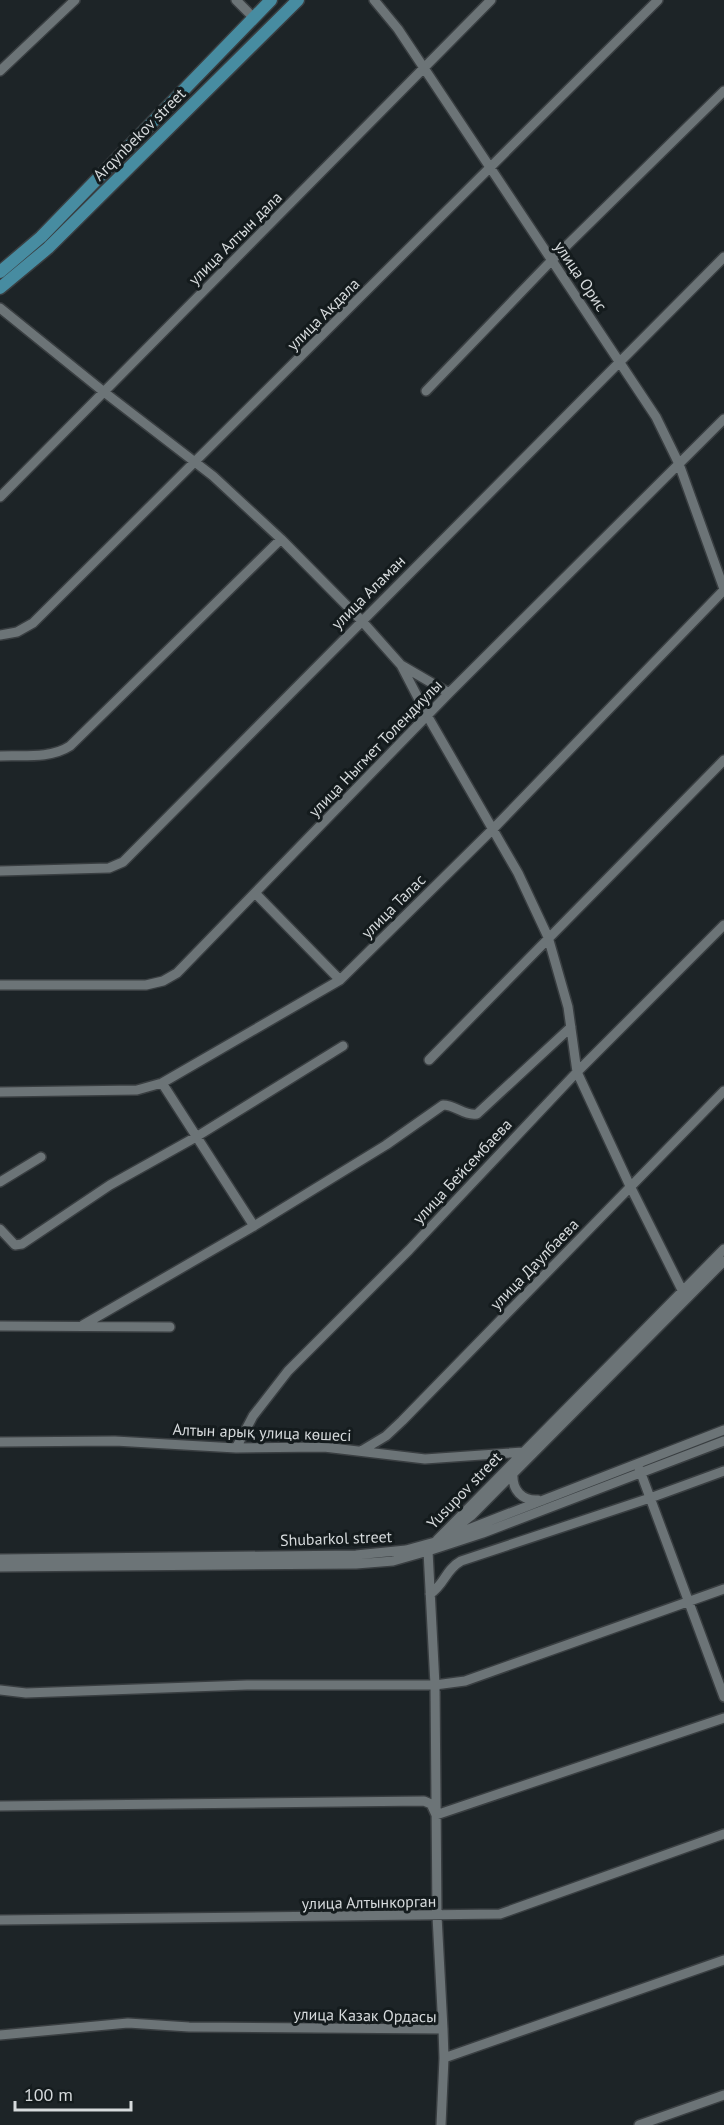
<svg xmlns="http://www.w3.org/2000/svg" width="724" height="2125" font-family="'PT Sans',sans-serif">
  <rect width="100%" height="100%" fill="#1d2427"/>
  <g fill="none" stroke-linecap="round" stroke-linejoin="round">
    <g stroke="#393e41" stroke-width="12">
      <path id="minor" d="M 236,0 L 254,18
        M 374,0 L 398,29 L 656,417 L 679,464 L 724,589
        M 0,71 L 75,0
        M 0,308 L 104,392 L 213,476 L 281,539 L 361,620 L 401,665 L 428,717 L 518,873 L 548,937 L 568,1007 L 577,1072 L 630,1186 L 686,1298
        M 426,391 L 552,260 L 724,91
        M 0,497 L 491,0
        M 0,635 L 17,632 L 33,623 L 658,0
        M 401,665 L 449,693
        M 0,756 C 23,755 50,759 70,746 L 281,539
        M 0,871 L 109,868 L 123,862 L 724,257
        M 255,893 L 340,980
        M 0,985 L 146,985 L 163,981 L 177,973 L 449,693 L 724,419
        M 429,1060 L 724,760
        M 162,1083 L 254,1226 L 386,1145 L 443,1105 C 456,1105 464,1116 477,1114 L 571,1027
        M 0,1092 L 137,1090 L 162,1083 L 340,980 L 494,828 L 724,590
        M 0,1182 L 41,1157
        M 0,1229 L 15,1245 L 22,1244 L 110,1185 L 196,1137 L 343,1046
        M 83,1325 L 254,1226
        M 0,1326 L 170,1327
        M 0,1442 L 115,1441 L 236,1448 L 324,1447 L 425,1459 L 523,1452
        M 236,1448 L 253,1416 L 288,1371 L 409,1250 L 577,1072 L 724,925
        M 361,1451 L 386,1436 L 402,1421 L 724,1091
        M 639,1468 L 724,1697
        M 513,1474 C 512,1490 522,1501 538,1500
        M 454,1529 L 471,1516 L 724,1261
        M 437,1540 L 724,1249
        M 428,1551 L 435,1685 L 437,1916 L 443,2029
        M 0,1559 L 356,1555 L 406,1550 L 435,1542 L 724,1430
        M 0,1567 L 356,1564 L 393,1561 L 428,1551 L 483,1533 L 724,1441
        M 430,1594 C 445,1584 445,1570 461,1561 L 650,1498 L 724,1471
        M 0,1690 L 26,1693 L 247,1685 L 435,1685 L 465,1681 L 724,1589
        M 0,1806 L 424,1801 L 431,1804 L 436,1815 L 724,1718
        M 0,1920 L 500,1914 L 724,1834
        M 0,2035 L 128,2023 L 189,2027 L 443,2029 L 444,2058 L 724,1960
        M 441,2125 L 444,2058
        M 639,2125 L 724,2095"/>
    </g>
    <g stroke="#393e41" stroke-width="15">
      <path id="major" d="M 0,272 L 41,237 L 271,0
        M 0,288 L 48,248 L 298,0"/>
    </g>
    <use href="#minor" stroke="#6c7477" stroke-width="9"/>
    <use href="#major" stroke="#478ca1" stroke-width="12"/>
  </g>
  <g text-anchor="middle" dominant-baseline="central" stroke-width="6" stroke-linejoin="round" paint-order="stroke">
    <g font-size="16" fill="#d6dadc" stroke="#141b1d">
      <text transform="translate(139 134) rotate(-45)">Arqynbekov street</text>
      <text transform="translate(235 238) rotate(-45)">улица Алтын дала</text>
      <text transform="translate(581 276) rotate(56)">улица Орис</text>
      <text transform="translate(323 314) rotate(-45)">улица Акдала</text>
      <text transform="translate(368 592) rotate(-45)">улица Аламан</text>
      <text transform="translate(375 748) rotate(-46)">улица Ныгмет Толендиулы</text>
      <text transform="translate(393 906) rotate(-45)">улица Талас</text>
      <text transform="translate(462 1171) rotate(-47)">улица Бейсембаева</text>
      <text transform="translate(534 1264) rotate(-46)">улица Даулбаева</text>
      <text transform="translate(262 1432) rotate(2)">Алтын арық улица көшесі</text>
      <text transform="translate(464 1490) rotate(-46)">Yusupov street</text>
      <text transform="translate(336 1538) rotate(-2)">Shubarkol street</text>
      <text transform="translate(369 1902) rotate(-1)">улица Алтынкорган</text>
      <text transform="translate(365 2015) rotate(1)">улица Казак Ордасы</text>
    </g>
  </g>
  <path d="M15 2101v9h116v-9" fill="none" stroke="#d6dadc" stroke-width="3"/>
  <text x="24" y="2101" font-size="18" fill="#d6dadc" stroke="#141b1d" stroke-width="4.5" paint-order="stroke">100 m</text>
</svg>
